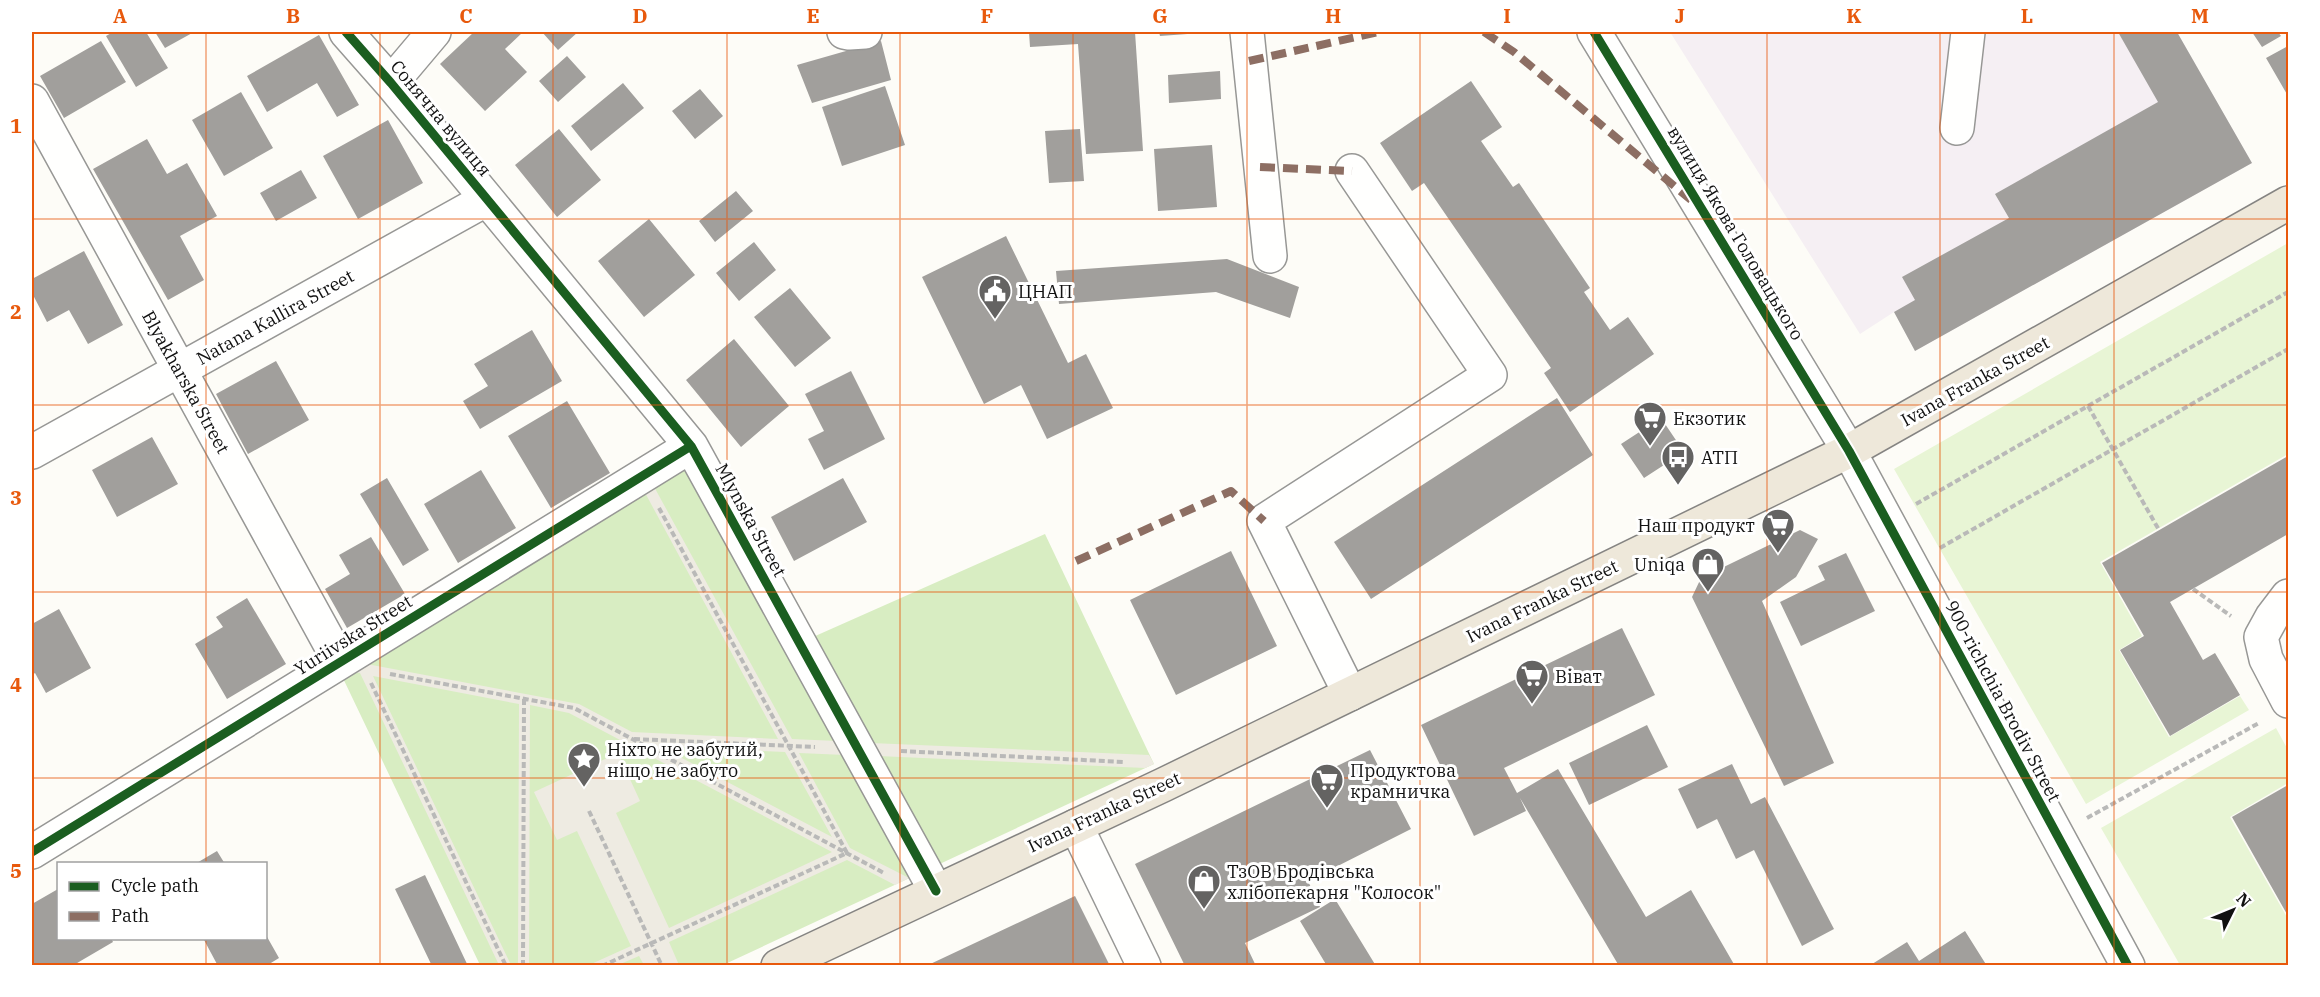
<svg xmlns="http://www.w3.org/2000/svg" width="2320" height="997" font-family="'IBM Plex Serif',serif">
  <rect width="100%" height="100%" fill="#fdfcf7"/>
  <path fill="#f5eff3" d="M 1670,32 L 2177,32 L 2252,163 L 1915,351 L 1894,312 L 1860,334 Z"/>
  <path fill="#e8f5d5" d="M 2288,243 L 2288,454 L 2100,562 L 2142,636 L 2119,650 L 2169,737 L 2240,696 L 2249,710 L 2086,804 L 1894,469 Z
    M 2276,728 L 2288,750 L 2288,783 L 2230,817 L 2288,919 L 2288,965 L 2180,965 L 2101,828 Z"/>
  <path fill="#d8edc2" d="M 686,463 L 813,637 L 1045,534 L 1154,764 L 723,965 L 480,965 L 340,672 Z"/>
  <path fill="#eeebe2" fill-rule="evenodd" d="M 652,483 L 792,739 L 837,741 L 845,755 L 799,753 L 850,848 L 909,878 L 895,885 L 847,860 L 669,942 L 679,965 L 644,965 L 639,956 L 618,965 L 589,965 L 631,946 L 577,831 L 557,840 L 534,792 L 618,753 L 640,801 L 616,813 L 669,928 L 832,852 L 569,713 L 530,705 L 529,965 L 518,965 L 519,704 L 373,676 L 511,965 L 499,965 L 360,673 L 343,670 L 356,662 L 579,704 L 632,732 L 778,739 L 643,489 ZM 661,746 L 785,752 L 832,837 L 661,747 Z
    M 871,743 L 1149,755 L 1154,764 L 1145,768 L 878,756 Z"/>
  <path fill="#a19f9c" d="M 113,32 L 146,32 L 168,68 L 136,87 L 106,36 Z
    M 155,32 L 194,32 L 165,48 Z
    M 474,32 L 523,32 L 505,49 L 527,72 L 485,111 L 440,64 Z
    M 542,32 L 578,32 L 558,50 Z
    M 1029,32 L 1135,32 L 1143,151 L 1086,154 L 1078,44 L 1030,47 Z
    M 1159,32 L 1201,32 L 1201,33 L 1160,36 Z
    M 2118,32 L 2177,32 L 2252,163 L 1915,351 L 1894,312 L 1915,300 L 1902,277 L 2009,218 L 1995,194 L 2158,102 Z
    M 2252,32 L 2278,32 L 2281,36 L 2262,47 Z
    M 319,35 L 359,105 L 337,117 L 317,83 L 267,112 L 247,76 Z
    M 101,41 L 126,82 L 64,118 L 40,76 Z
    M 881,41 L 891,80 L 812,103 L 797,65 Z
    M 2288,46 L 2288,96 L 2266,58 Z
    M 567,56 L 586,77 L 558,102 L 539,81 Z
    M 1220,71 L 1221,99 L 1169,103 L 1168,75 Z
    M 1471,81 L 1502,127 L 1481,141 L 1513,187 L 1519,183 L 1590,288 L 1584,292 L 1610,330 L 1628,317 L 1654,354 L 1570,412 L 1544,373 L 1551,368 L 1424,183 L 1412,191 L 1380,143 Z
    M 623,83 L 644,108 L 591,151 L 571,126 Z
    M 885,86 L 905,145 L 842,166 L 822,107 Z
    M 700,89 L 723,116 L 695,139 L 672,111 Z
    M 241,92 L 273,148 L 224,176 L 192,120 Z
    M 388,120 L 423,183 L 358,219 L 323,156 Z
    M 559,129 L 601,180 L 557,217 L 515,165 Z
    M 1080,129 L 1084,181 L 1049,183 L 1045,131 Z
    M 147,139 L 167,174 L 187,163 L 217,216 L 180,236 L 204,280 L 168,300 L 93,169 Z
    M 1212,145 L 1217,207 L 1158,211 L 1154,149 Z
    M 301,170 L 317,198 L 276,221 L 260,193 Z
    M 736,191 L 753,211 L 715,242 L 699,221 Z
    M 649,219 L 695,275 L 644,317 L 598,261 Z
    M 1006,236 L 1068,363 L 1086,354 L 1113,408 L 1047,439 L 1021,385 L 984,404 L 922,277 Z
    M 754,242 L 776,270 L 739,301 L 716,273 Z
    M 84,251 L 123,325 L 88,344 L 69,310 L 47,322 L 32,293 L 32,279 Z
    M 1227,259 L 1299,287 L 1290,318 L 1216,292 L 1059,304 L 1056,271 Z
    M 790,288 L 831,338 L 795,367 L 754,317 Z
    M 532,330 L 562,381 L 480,429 L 463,401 L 488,386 L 474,364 Z
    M 734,339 L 789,406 L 741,447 L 686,380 Z
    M 276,361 L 309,420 L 248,454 L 216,394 Z
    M 851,371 L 885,439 L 824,470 L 808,439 L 824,431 L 805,394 Z
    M 1557,398 L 1593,455 L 1371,599 L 1334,542 Z
    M 567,401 L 610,473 L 551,508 L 508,436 Z
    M 1661,418 L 1684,452 L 1644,478 L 1621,444 Z
    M 152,437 L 178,484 L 117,517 L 92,470 Z
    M 2288,456 L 2288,534 L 2170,602 L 2203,660 L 2215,653 L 2240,695 L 2170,736 L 2120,650 L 2144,636 L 2102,563 Z
    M 481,470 L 516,528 L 458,563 L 424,504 Z
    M 387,478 L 429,550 L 403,566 L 360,494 Z
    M 843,478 L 867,522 L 794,561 L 771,517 Z
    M 1800,530 L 1818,539 L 1796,577 L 1762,601 L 1834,763 L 1784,786 L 1692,597 L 1701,578 Z
    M 371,537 L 405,594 L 347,628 L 325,589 L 350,574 L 339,555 Z
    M 1231,551 L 1277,646 L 1176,695 L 1130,600 Z
    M 1846,553 L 1875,611 L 1801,646 L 1780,602 L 1825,580 L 1818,566 Z
    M 247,598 L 286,664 L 227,699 L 195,644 L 223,627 L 216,617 Z
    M 59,609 L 91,668 L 46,693 L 35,673 L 32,675 L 32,624 Z
    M 1622,628 L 1655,695 L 1504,768 L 1517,793 L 1558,769 L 1646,917 L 1691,890 L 1735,966 L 1619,966 L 1520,798 L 1526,811 L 1474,836 L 1421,725 Z
    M 1647,725 L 1668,767 L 1589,805 L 1569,763 Z
    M 1370,750 L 1411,829 L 1308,881 L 1320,907 L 1245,943 L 1256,966 L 1185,966 L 1135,864 Z
    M 1732,764 L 1751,804 L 1765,797 L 1834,929 L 1802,946 L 1754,850 L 1736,859 L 1717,819 L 1697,829 L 1678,789 Z
    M 2288,785 L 2288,916 L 2232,817 Z
    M 217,851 L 225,864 L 195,864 Z
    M 425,875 L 468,966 L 432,966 L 395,889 Z
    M 58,889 L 58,938 L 111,938 L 113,942 L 72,966 L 32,966 L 32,904 Z
    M 1075,896 L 1110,966 L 926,966 Z
    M 1335,899 L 1376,966 L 1327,966 L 1300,921 Z
    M 1965,931 L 1987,966 L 1869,966 L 1907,942 L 1919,961 Z
    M 266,935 L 279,958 L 266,966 L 218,966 L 203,938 L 266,938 Z"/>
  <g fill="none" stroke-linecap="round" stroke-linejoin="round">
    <g stroke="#979795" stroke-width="36">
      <path id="minor" d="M 346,32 L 391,83 L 691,446 L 936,891
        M 844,32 L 849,33 L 865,32
        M 1247,32 L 1270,256
        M 1594,32 L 1849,451 L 2128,966
        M 391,83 L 434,32
        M 32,101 L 340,662
        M 1957,128 L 1968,32
        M 32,452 L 487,199
        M 2288,596 L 2272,617 L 2261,637 L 2266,659 L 2288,701
        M 1350,694 L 1264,521 L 1490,375 L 1352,171
        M 1076,826 L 1144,966
        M 32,852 L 691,446"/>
    </g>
    <g stroke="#858482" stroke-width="36">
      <path id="major" d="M 778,966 L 1163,785 L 1849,451 L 2288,203"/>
    </g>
    <path stroke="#b9b9b8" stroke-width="4" stroke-dasharray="6 3" stroke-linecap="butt" d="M 2088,406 L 2159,530
      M 1916,504 L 2288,292
      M 1940,548 L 2288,349
      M 2193,589 L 2231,616
      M 390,674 L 574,708 L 884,873
      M 371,683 L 506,966
      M 634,739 L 815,747
      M 901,751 L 1124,762
      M 589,811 L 662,966
      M 2087,818 L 2259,723
      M 523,966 L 524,699
      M 602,966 L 847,853 L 659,508"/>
    <use href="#minor" stroke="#fffffe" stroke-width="33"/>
    <use href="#major" stroke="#eee8da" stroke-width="33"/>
    <path stroke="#8d6e63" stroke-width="8" stroke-dasharray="15 8" stroke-linecap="butt" d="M 1484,32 L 1514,52 L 1691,200
      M 1249,61 L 1379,32
      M 1260,167 L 1352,171
      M 1076,561 L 1231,491 L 1264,521"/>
    <g stroke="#fff" stroke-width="13">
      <path id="cycleway" d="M 346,32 L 391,83 L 691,446 L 936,891
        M 1594,32 L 1849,451 L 2128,966
        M 32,852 L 691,446"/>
    </g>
    <use href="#cycleway" stroke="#1b5e20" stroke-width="9"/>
  </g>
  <path fill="none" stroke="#e8590c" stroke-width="1.5" stroke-opacity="0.55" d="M 206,32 L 206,864M 380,32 L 380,966M 553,32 L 553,966M 727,32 L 727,966M 900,32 L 900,966M 1073,32 L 1073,966M 1247,32 L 1247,966M 1420,32 L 1420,966M 1593,32 L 1593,966M 1767,32 L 1767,966M 1940,32 L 1940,966M 2114,32 L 2114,966M 32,219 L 2288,219M 32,405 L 2288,405M 32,592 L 2288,592M 32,778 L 2288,778M 206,938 L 206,966"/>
  <defs>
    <g id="civic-pin" transform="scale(1.725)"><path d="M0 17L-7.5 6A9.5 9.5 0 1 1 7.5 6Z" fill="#646362" stroke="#fff"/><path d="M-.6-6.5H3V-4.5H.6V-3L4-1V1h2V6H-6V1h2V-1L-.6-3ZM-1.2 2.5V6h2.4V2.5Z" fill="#fff"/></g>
    <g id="supermarket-pin" transform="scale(1.725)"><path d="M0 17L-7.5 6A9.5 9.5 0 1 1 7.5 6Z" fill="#646362" stroke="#fff"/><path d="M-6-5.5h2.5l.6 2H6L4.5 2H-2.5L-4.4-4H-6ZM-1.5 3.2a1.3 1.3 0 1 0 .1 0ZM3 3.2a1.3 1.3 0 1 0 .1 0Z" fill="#fff"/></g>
    <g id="bus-pin" transform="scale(1.725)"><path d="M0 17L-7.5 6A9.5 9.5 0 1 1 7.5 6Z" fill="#646362" stroke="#fff"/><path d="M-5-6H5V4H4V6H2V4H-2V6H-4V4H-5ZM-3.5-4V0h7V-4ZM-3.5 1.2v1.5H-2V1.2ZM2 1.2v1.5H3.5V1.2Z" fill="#fff"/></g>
    <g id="shop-pin" transform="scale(1.725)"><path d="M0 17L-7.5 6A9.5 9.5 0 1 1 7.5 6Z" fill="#646362" stroke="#fff"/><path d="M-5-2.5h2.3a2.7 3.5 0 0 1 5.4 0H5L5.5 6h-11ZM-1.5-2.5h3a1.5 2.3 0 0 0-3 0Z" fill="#fff"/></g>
    <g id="sight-pin" transform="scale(1.725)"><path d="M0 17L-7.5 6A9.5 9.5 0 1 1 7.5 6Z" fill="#646362" stroke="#fff"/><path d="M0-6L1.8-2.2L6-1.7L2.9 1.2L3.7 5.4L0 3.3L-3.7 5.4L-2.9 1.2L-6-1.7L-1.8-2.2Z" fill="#fff"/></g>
  </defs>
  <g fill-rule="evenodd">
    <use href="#civic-pin" x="995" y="291"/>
    <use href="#supermarket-pin" x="1650" y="418"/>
    <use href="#bus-pin" x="1678" y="457"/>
    <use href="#supermarket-pin" x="1778" y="525"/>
    <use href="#shop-pin" x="1708" y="564"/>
    <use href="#supermarket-pin" x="1532" y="676"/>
    <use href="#sight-pin" x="584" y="759"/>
    <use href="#supermarket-pin" x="1327" y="780"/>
    <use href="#shop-pin" x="1204" y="881"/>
  </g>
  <g text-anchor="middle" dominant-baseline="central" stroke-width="6" stroke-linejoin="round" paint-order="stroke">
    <g font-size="18" fill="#111" stroke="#fff">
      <text transform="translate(441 118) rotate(50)">Сонячна вулиця</text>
      <text transform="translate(1736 233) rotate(59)">вулиця Якова Головацького</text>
      <text transform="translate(275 317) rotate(-29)">Natana Kallira Street</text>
      <text transform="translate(1975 381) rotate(-29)">Ivana Franka Street</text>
      <text transform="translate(186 382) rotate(61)">Blyakharska Street</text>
      <text transform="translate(751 520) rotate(61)">Mlynska Street</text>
      <text transform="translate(1542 601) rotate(-26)">Ivana Franka Street</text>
      <text transform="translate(353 635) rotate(-32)">Yuriivska Street</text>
      <text transform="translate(2003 701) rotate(62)">900-richchia Brodiv Street</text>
      <text transform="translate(1104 812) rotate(-25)">Ivana Franka Street</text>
    </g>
    <g font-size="18" fill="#111" stroke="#fff" text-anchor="start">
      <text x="1018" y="291">ЦНАП</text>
      <text x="1673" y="418">Екзотик</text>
      <text x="1701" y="457">АТП</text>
      <text x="1755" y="525" text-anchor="end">Наш продукт</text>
      <text x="1685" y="564" text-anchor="end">Uniqa</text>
      <text x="1555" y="676">Віват</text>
      <text x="607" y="749">Ніхто не забутий,<tspan x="607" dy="21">ніщо не забуто</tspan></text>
      <text x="1350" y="770">Продуктова<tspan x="1350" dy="21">крамничка</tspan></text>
      <text x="1227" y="871">ТзОВ Бродівська<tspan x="1227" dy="21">хлібопекарня "Колосок"</tspan></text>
    </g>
  </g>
  <rect width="2320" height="997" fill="none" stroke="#ffffff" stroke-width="66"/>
  <rect x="57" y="862" width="210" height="78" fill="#ffffff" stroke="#a0a0a0" stroke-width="1.5"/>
  <rect x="69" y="882" width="30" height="9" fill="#1b5e20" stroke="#a0a0a0" stroke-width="1.5"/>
  <text x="111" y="892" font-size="18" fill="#111111">Cycle path</text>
  <rect x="69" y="912" width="30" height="9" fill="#8d6e63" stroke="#a0a0a0" stroke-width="1.5"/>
  <text x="111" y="922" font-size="18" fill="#111111">Path</text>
  <g transform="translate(2233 910) rotate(47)" stroke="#ffffff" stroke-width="4.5" paint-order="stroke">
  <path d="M0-4.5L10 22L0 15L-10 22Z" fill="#111111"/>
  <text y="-9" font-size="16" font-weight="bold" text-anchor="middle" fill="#111111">N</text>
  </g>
  <rect x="33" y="33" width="2254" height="931" fill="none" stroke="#e8590c" stroke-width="2"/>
  <g font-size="20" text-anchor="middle" font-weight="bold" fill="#e8590c">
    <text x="120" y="23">A</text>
    <text x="293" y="23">B</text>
    <text x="466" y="23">C</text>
    <text x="640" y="23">D</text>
    <text x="813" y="23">E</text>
    <text x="987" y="23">F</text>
    <text x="1160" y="23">G</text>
    <text x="1333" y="23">H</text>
    <text x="1507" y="23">I</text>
    <text x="1680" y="23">J</text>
    <text x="1854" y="23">K</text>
    <text x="2027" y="23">L</text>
    <text x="2200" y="23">M</text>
    <text x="16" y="133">1</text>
    <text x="16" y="319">2</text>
    <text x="16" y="505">3</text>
    <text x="16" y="692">4</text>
    <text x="16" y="878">5</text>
  </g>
</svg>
